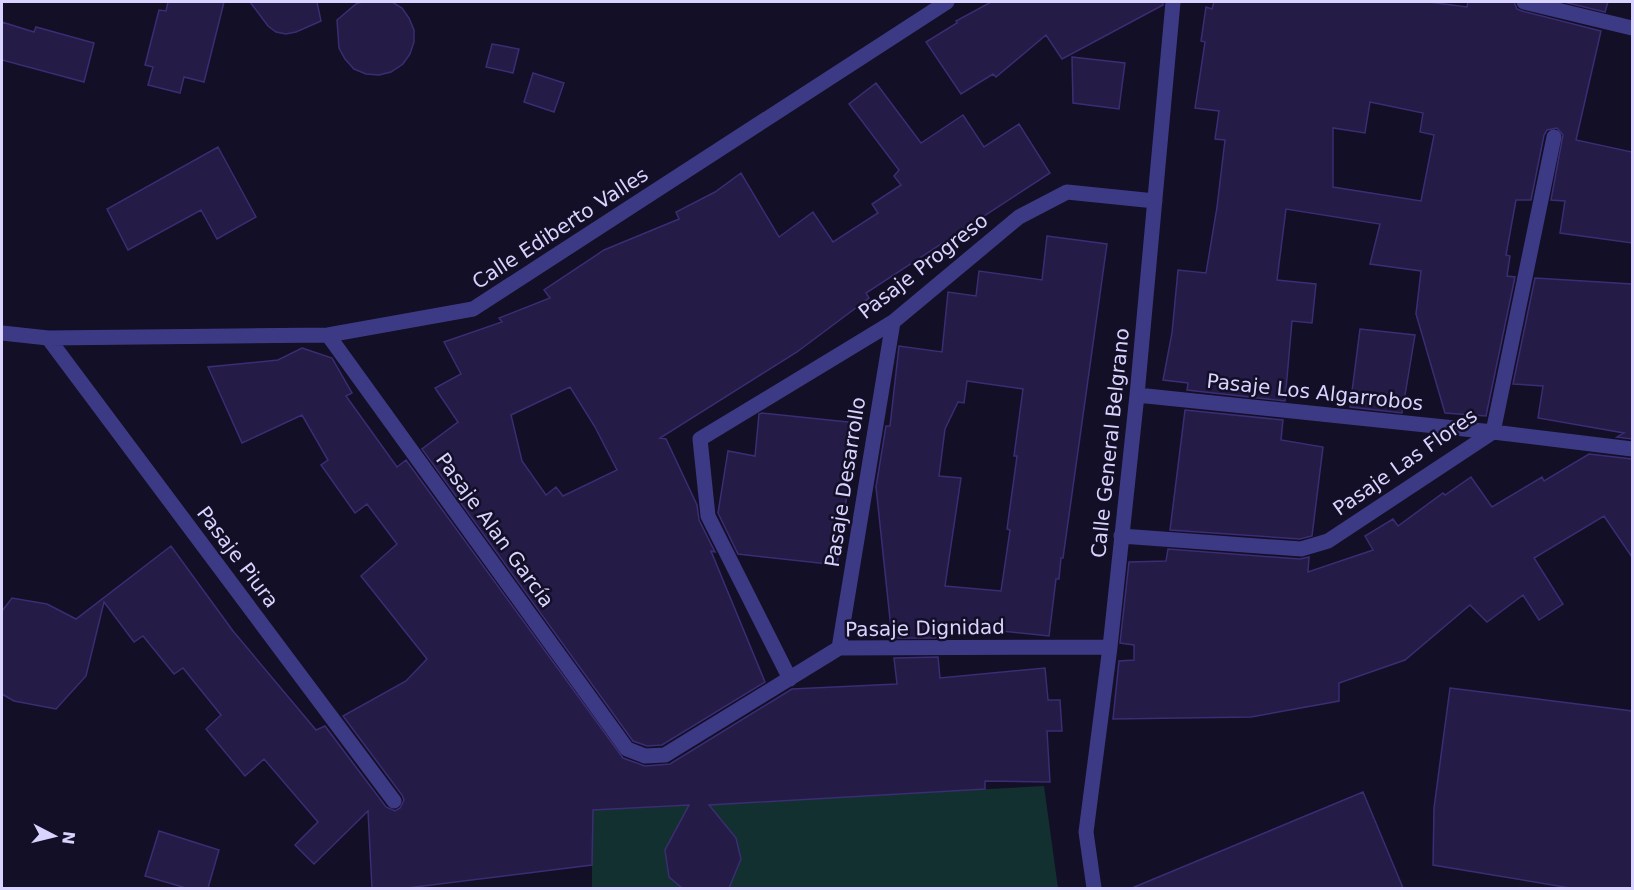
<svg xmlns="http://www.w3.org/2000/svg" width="1634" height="890" font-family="'DejaVu Sans',sans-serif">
  <rect width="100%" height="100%" fill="#130f26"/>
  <path fill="#12302f" d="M 1044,786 L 1058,888 L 592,888 L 592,810 Z"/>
  <path fill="#241b47" stroke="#3b2d73" stroke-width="1.5" fill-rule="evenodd" d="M 168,2 L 224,2 L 204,82 L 184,77 L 180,93 L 148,85 L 153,67 L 145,65 L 159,10 L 166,11 Z
    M 250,2 L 317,2 L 321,21 L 296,32 L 286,34 L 276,32 L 268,26 Z
    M 362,2 L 392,2 L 402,8 L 409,18 L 414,30 L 414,42 L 410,54 L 403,64 L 391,72 L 379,75 L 366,74 L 354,69 L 345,59 L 339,48 L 337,20 L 356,4 Z
    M 991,2 L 1163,2 L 1163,5 L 1062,59 L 1046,35 L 996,77 L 993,74 L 961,94 L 926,42 L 957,23 L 956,21 Z
    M 1214,2 L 1429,2 L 1467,7 L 1468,2 L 1514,2 L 1517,9 L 1522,11 L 1601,31 L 1576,140 L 1632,152 L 1632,243 L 1560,233 L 1565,201 L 1551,200 L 1563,135 L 1557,128 L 1547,130 L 1544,135 L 1531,200 L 1516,200 L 1506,255 L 1510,256 L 1507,276 L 1515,277 L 1486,416 L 1445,413 L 1416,314 L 1421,271 L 1370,264 L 1380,224 L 1286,209 L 1277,280 L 1316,284 L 1312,323 L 1292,321 L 1285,401 L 1187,390 L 1188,383 L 1163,380 L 1172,333 L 1178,270 L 1206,273 L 1217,207 L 1225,140 L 1215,139 L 1219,111 L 1195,108 L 1205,42 L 1201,41 L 1206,7 L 1212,9 ZM 1370,102 L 1423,113 L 1420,132 L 1434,135 L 1421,201 L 1333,187 L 1333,128 L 1365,133 Z
    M 1564,2 L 1608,2 L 1605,12 Z
    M 2,22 L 34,32 L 36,27 L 94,43 L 84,82 L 2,60 Z
    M 492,44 L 519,49 L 513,73 L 486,67 Z
    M 1072,57 L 1125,63 L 1119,109 L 1073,103 Z
    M 533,73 L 564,83 L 554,112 L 524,102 Z
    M 876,83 L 921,143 L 963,115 L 984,147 L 1019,124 L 1050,173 L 866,293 L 869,298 L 797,352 L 660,438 L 666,439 L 697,505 L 699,520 L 715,552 L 711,551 L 765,682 L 662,745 L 647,746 L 633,741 L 422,449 L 458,422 L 435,388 L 461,374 L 444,342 L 502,322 L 499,318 L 550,298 L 544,290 L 604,250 L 679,219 L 676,212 L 715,192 L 741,173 L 779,237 L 813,212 L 833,242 L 878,213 L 872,204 L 901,185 L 894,176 L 899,170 L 849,104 ZM 570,387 L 595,427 L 617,470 L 563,496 L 556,487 L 546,495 L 522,461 L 511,415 Z
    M 218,147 L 256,217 L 217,239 L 201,210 L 128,250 L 107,209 Z
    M 1047,236 L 1107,244 L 1063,558 L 1061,558 L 1059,579 L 1056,579 L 1049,636 L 934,624 L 936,638 L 892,638 L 876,487 L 886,426 L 890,426 L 899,346 L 942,352 L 948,292 L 976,296 L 979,271 L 1042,280 ZM 967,381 L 1023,389 L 1014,456 L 1017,456 L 1007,529 L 1010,530 L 1001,591 L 945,586 L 961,478 L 939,476 L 945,429 L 958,402 L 964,403 Z
    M 1535,278 L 1632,284 L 1632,439 L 1617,437 L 1624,433 L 1538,418 L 1543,386 L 1513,384 Z
    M 1360,329 L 1415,335 L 1402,413 L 1350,407 Z
    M 302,348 L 332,358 L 352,393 L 346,396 L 397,467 L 406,460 L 623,758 L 645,766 L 670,764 L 792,689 L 897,684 L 894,658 L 938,657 L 940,678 L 1045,668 L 1048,700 L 1060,700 L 1062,731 L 1047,731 L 1050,782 L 985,781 L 985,789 L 709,805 L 736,838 L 741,859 L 729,888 L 682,888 L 669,877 L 665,850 L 689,805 L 593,810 L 592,865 L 407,888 L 372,888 L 368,811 L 314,864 L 295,845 L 318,822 L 264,759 L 245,776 L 206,729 L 221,715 L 183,668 L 174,674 L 143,636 L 134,642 L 104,602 L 86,676 L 56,709 L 14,701 L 2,694 L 2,611 L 12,598 L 47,604 L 76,619 L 171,546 L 233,631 L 316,730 L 325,726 L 386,807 L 395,811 L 400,808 L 404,800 L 402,795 L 343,716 L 406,681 L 427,659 L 361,576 L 397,544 L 367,504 L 355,513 L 321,465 L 328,460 L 302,415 L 242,443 L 208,367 L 278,360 Z
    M 1185,410 L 1283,420 L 1281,440 L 1323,447 L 1312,536 L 1300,539 L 1170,530 Z
    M 762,413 L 857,423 L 837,565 L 738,554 L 718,513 L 728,451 L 755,456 L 759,414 Z
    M 1589,454 L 1632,459 L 1632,557 L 1604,516 L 1534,558 L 1563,604 L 1539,620 L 1523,595 L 1487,622 L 1470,605 L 1405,660 L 1339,683 L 1339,701 L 1251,717 L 1113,719 L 1119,661 L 1134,660 L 1134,645 L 1120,643 L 1129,562 L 1166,561 L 1168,549 L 1300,559 L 1309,557 L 1308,572 L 1373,550 L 1365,536 L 1393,519 L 1398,526 L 1443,493 L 1445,495 L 1471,477 L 1492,507 L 1542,477 L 1544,481 Z
    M 1450,688 L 1632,711 L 1632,888 L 1570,888 L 1433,865 L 1434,808 Z
    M 1363,792 L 1403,888 L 1132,888 Z
    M 159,831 L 219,850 L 208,888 L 186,888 L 145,876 Z"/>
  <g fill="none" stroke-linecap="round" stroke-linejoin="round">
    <path stroke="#3d3a85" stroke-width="15" d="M 1524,2 L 1632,28
      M 2,333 L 48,338 L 328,335 L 473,309 L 947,2
      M 328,335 L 627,749 L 645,756 L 665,755 L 839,648 L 1110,647
      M 48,338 L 394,801
      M 1137,395 L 1493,432 L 1632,449
      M 1121,536 L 1301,549 L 1328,541 L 1493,432 L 1554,137
      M 839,648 L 893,322
      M 790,679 L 708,516 L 700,439 L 893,322 L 1019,217 L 1067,192 L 1155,201
      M 1094,888 L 1086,832 L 1110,647 L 1137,395 L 1173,2"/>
  </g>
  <g text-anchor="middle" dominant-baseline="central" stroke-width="5" stroke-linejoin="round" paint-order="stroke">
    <g font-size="20" fill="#d9d4ff" stroke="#130f26">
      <text transform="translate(560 228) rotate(-33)">Calle Ediberto Valles</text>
      <text transform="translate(923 266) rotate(-38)">Pasaje Progreso</text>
      <text transform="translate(1315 392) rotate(6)">Pasaje Los Algarrobos</text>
      <text transform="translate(1110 443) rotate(-84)">Calle General Belgrano</text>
      <text transform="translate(1405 462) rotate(-35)">Pasaje Las Flores</text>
      <text transform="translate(845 482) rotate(-81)">Pasaje Desarrollo</text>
      <text transform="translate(495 530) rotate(54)">Pasaje Alan García</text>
      <text transform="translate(238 557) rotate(53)">Pasaje Piura</text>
      <text transform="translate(925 628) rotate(-1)">Pasaje Dignidad</text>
    </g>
  </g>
  <rect width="1634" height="890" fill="none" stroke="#d9d4ff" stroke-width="6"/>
  <g transform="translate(54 836) rotate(97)" stroke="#130f26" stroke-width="4.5" paint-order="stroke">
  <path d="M0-4.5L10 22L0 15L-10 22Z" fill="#d9d4ff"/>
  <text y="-9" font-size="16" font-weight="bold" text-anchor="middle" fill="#d9d4ff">N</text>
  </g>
</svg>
